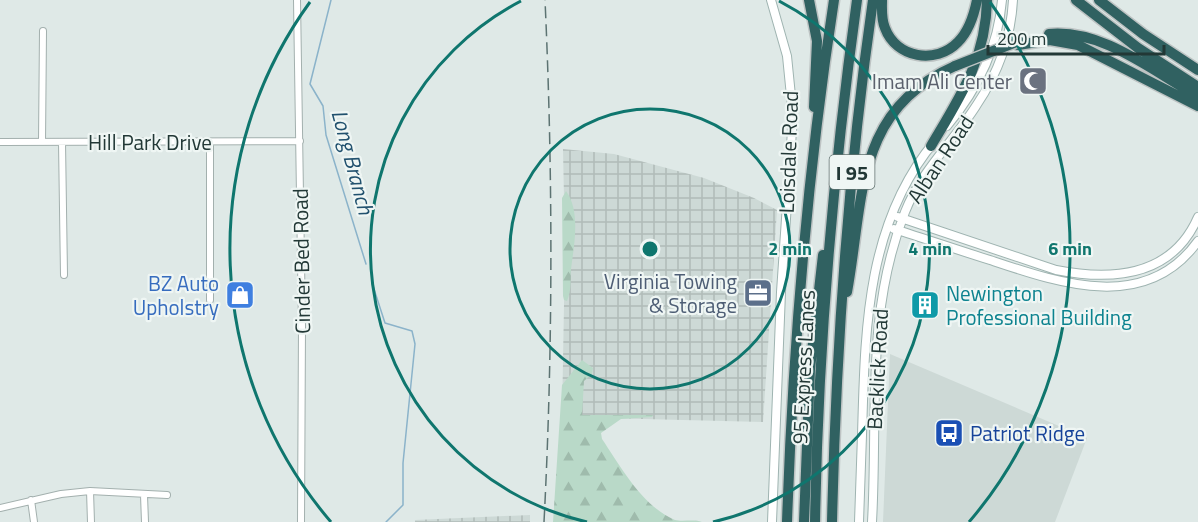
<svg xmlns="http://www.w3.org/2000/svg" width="1198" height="522" font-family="'Titillium Web',sans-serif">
  <defs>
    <pattern id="industrial-grid" width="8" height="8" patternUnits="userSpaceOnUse" patternTransform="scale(1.5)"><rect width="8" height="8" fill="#cdd9d6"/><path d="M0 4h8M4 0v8" fill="none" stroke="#b0bbb8"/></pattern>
    <pattern id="forest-firs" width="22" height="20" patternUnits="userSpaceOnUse" patternTransform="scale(1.5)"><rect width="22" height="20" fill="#b9d9c8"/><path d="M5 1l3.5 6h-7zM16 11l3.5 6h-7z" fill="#9fbbac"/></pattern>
  </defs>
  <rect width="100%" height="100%" fill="#dfe9e7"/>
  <path fill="#cdd9d6" d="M 890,354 L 1087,438 L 1055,522 L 883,522 Z"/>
  <path fill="url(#industrial-grid)" d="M 563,149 L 614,154 L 704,178 L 754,198 L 777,210 L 763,422 L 562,417 L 565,248 Z
    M 530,515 L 530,522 L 415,522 L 415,520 Z"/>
  <path fill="url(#forest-firs)" d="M 566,191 C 581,211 574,246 571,269 C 570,280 572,289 567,301 L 564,300 L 563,296 L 562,198 Z
    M 582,360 L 593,368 L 592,374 L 584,381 L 582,415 L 653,415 L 652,417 L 621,419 L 601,433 L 602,439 C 621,467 642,506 675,520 C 682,522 694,519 702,522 L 553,522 L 562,385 Z"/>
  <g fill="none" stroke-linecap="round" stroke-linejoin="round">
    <path stroke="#8bb3ca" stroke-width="1.5" d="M 331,0 L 310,84 L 323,106 L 326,135 L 366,264
      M 372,283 L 385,323 L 412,331 L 415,344 L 403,463 L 403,505 L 386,522"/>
    <g stroke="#a3b0ae" stroke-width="8">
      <path id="street" d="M 297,0 L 302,326 L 301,522
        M 0,142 L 300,141
        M 42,142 L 43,31
        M 62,142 L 64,275
        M 210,142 L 210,300
        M 90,491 L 91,522
        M 144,495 L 145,522
        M 31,500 L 34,522
        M 0,508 L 61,494 L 90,491 L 167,495"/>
    </g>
    <g stroke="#9fb4b1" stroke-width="10">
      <path id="secondary" d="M 771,0 L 787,56 L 793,116 L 781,292 L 772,522
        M 947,126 C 978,89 998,48 1002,0
        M 898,217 L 1056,270 C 1112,281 1172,277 1198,217
        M 894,229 C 926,239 958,250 990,260 C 1059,283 1146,314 1198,241
        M 859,522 C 860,493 861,464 862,435 C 865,334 865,224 935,141
        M 872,522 C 878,416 865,313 905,212 C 921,171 953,142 976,106 C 997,75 1011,38 1013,0"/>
    </g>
    <g stroke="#bdc3c3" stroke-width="13">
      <path id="highway" d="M 809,0 L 817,41 L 814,107
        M 882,0 C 882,9 881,19 885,28 C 896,58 936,65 958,42 C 969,31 974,15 977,0
        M 1076,0 L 1138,48 L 1198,87
        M 1099,0 L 1143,34 L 1198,70
        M 1049,34 C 1103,29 1152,71 1198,96
        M 1018,45 L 1050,40 L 1078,45 L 1198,106
        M 931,146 C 960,97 986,59 987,0
        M 847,292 C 864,200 854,110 955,66
        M 787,522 C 793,346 807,174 834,0
        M 804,522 L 810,369 L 823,255
        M 815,522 C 818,348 833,173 857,0
        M 832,522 C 836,347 848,173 873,0"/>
    </g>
    <use href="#street" stroke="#fff" stroke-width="6"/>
    <use href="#secondary" stroke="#fff" stroke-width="8"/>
    <use href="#highway" stroke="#306161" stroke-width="10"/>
    <path stroke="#5c7372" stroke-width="1.5" stroke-dasharray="12 6" stroke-linecap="butt" d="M 544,522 C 553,348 553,174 545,0"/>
    <g stroke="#bdc3c3" stroke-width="13" stroke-linecap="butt">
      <path id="highway-bridge" d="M 955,66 L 1019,41"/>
    </g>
    <use href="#highway-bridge" stroke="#306161" stroke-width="10"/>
  </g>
  <g fill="none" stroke="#0f766e" stroke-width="3">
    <circle cx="650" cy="249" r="140"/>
    <path d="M587 522A280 280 0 0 1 521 1M779 1A280 280 0 0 1 713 522"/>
    <path d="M331 522A420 420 0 0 1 310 2M990 2A420 420 0 0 1 969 522"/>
  </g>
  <defs>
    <g id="mosque-square" transform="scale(1.5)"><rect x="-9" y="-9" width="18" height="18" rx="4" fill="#6b7280" stroke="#eff6f4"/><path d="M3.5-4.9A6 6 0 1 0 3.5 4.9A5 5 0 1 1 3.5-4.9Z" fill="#fff"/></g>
    <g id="office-square" transform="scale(1.5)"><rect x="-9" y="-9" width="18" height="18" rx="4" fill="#5c6f8a" stroke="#eff6f4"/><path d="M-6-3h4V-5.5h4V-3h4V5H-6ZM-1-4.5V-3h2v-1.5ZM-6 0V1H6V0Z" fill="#fff"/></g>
    <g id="shop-square" transform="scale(1.5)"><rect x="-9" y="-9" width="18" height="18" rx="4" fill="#3f7fe0" stroke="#eff6f4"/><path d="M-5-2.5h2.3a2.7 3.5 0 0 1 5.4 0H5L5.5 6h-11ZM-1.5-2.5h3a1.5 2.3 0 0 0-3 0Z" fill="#fff"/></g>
    <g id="building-square" transform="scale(1.5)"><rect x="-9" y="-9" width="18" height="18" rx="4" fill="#0f9aa8" stroke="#eff6f4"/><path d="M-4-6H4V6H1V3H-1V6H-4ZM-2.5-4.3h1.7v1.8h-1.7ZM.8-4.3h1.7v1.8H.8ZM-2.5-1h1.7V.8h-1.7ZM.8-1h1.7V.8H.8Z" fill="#fff"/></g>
    <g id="bus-square" transform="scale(1.5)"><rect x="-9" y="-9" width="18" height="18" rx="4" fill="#1a4fb4" stroke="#eff6f4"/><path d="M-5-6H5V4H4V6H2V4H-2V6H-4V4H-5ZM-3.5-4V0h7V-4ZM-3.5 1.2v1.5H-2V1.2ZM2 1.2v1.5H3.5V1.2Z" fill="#fff"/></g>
  </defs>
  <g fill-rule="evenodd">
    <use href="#mosque-square" x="1033" y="81"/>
    <use href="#office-square" x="758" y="293"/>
    <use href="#shop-square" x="240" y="295"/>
    <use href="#building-square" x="925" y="305"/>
    <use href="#bus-square" x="949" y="433"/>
  </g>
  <g text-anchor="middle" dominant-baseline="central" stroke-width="4.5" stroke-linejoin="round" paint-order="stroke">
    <rect fill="#eff6f4" stroke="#60716f" stroke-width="1.5" x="829.5" y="155" width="45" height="34" rx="4.5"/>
    <g font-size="20" font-weight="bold" fill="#223836">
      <text x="852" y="172">I 95</text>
    </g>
    <g font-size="21" fill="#5b616d" stroke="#eff6f4" text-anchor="end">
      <text x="1012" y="81">Imam Ali Center</text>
    </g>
    <g font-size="21" fill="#223836" stroke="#eff6f4">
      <text x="150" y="142">Hill Park Drive</text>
      <text transform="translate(788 152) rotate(-88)">Loisdale Road</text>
      <text transform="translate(940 159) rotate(-56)">Alban Road</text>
      <text transform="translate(301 261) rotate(-91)">Cinder Bed Road</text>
      <text transform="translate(803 367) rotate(-87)">95 Express Lanes</text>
      <text transform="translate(877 369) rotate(-87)">Backlick Road</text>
    </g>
    <g font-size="21" fill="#4e5e75" stroke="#eff6f4" text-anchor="end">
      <text x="737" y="281">Virginia Towing<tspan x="737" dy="24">&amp; Storage</tspan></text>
    </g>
    <g font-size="21" fill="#366cbe" stroke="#eff6f4" text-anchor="end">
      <text x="219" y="283">BZ Auto<tspan x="219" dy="24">Upholstry</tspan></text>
    </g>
    <g font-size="21" fill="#0d838f" stroke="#eff6f4" text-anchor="start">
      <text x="946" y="293">Newington<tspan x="946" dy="24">Professional Building</tspan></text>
    </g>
    <g font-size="21" fill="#164399" stroke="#eff6f4" text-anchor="start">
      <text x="970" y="433">Patriot Ridge</text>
    </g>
    <g font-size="22" font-style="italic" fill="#21516e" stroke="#eff6f4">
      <text transform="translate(353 162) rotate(75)">Long Branch</text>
    </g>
  </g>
  <circle cx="650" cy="249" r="9" fill="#0f766e" stroke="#eff6f4" stroke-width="3"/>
  <g font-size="18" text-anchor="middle" font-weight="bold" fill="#0f766e" stroke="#eff6f4" stroke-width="4.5" stroke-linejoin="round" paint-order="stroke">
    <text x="790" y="255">2 min</text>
    <text x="930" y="255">4 min</text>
    <text x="1070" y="255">6 min</text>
  </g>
  <path d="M988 45v9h176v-9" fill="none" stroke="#223836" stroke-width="3"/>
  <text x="997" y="45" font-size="18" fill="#223836" stroke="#eff6f4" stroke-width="4.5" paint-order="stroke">200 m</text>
</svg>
